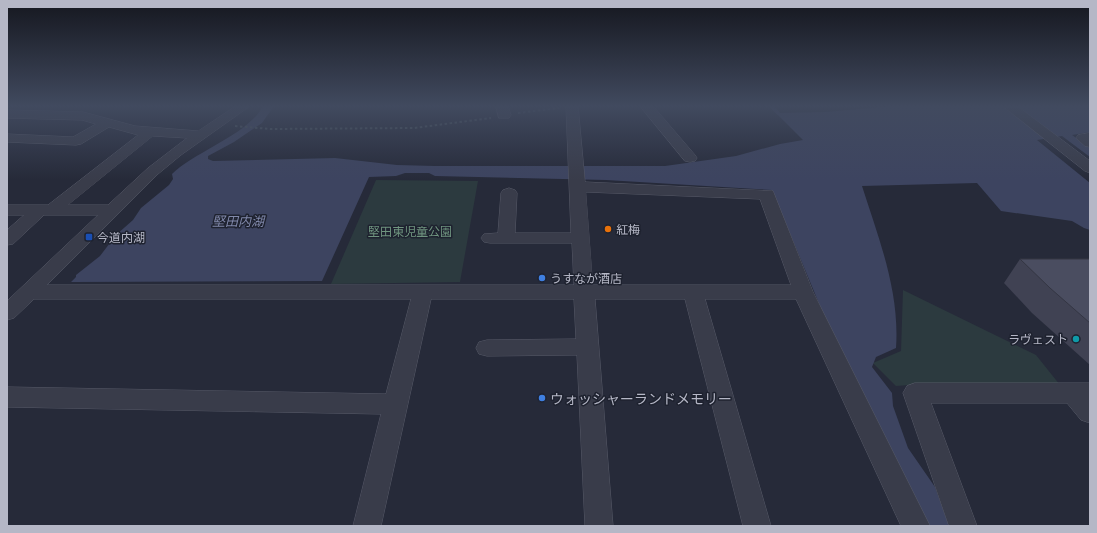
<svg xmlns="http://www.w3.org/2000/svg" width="1097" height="533" font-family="'Noto Sans','Noto Sans JP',sans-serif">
  <rect width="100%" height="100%" fill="#262a39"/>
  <path fill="#2c3a3f" d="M 376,180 L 478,181 L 460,282 L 331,284 Z
    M 903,290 L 1036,355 L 1060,385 L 922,384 L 896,386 L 873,363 L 901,351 Z"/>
  <path fill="#3d4460" d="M 263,106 L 274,106 L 262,123 L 234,142 L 208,156 L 208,159 L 213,161 L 335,158 L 397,165 L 435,166 L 665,166 L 736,156 L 780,144 L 803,140 L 776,113 L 826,112 L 893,106 L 1090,106 L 1090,132 L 1072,135 L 1090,148 L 1090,157 L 1062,136 L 1037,140 L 1090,183 L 1090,230 L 1084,228 L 1072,221 L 1001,211 L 977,183 L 862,186 C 879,239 900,292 896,348 L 876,357 L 872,367 L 892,393 L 893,406 L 908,448 L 935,487 L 949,526 L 929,526 L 830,330 L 772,190 L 606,180 L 435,176 L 429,173 L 405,173 L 396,176 L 369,177 L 322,281 L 71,282 L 76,277 L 76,275 L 100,256 L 116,235 L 133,220 L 141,208 L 169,185 L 173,179 L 172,174 C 196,151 249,134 263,106 Z"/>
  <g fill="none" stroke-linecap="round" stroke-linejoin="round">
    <path stroke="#3d4460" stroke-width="3.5" d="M 771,106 L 778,113"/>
    <g stroke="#575a68" stroke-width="1">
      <path id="minor" d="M 236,106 L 250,106 L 181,155 L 158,174 L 47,285 L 574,285 L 572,243 L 490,243 L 484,242 L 481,238 L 484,234 L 498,233 L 501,193 L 503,190 L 509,188 L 515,190 L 517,193 L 515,233 L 571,233 L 566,106 L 578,106 L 585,182 L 773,191 L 813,292 L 930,526 L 901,526 L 796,299 L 705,299 L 771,526 L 743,526 L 685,299 L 595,299 L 613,526 L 585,526 L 577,355 L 487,356 L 479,354 L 476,348 L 479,342 L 487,340 L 576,339 L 574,299 L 431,299 L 381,526 L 353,526 L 381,414 L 7,407 L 7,387 L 386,394 L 411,299 L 34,299 L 14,318 L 7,320 L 7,301 L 98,215 L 44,215 L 13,244 L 7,245 L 7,230 L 24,215 L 7,215 L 7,205 L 48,205 L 138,135 L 109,127 L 81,144 L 76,145 L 7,142 L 7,134 L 73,137 L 96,124 L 82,120 L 7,118 L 7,110 L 83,112 L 135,126 L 198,131 ZM 153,136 L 187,138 L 148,168 L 108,205 L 68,205 ZM 586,192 L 760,199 L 791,285 L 593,285 Z
        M 496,106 L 508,106 L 511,115 L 509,118 L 499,118 Z
        M 640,106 L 653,106 L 695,155 L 697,158 L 695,161 L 690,162 L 685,161 Z
        M 1003,106 L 1017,106 L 1090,161 L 1090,173 L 1085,171 Z
        M 1090,133 L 1090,147 L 1085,146 L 1076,138 L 1078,135 Z
        M 915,383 L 1090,383 L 1090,423 L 1081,420 L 1067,403 L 931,403 L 977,526 L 949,526 L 903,393 L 907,386 Z"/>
    </g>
    <path stroke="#49555c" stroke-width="2" stroke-dasharray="2.5 2.5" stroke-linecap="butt" d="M 518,113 L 559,108
      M 235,126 L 270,129 L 414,128 L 491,118"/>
    <use href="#minor" fill="#393c4a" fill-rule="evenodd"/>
  </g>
  <path fill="#404253" d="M 1020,259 L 1090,259 L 1090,365 L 1032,313 L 1004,283 Z"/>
  <path fill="#4a4d60" stroke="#343643" d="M 1020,259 L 1090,259 L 1090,323 L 1050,288 Z"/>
  <linearGradient id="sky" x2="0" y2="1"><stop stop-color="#15171f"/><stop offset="0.59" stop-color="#414a5f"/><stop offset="1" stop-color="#414a5f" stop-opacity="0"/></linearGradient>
  <rect width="1097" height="180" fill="url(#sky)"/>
  <circle fill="#e8710a" stroke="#1e222f" stroke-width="1.5" cx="608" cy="229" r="4"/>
  <rect fill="#1a4fb4" stroke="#1e222f" stroke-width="1.5" x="85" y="233" width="8" height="8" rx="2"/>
  <g fill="#3f7fe0" stroke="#1e222f" stroke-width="1.5">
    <circle cx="542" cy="278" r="4"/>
    <circle cx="542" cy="398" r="4"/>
  </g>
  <circle fill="#0f9aa8" stroke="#1e222f" stroke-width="1.5" cx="1076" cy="339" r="4"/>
  <g text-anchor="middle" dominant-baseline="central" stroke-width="3" stroke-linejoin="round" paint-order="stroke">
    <g font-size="12" fill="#b5b7c6" stroke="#1e222f" text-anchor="start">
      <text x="616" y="229">紅梅</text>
      <text x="97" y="237">今道内湖</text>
      <text x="550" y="278">うすなが酒店</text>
      <text x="1068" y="339" text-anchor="end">ラヴェスト</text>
    </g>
    <g font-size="12" fill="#6f947f" stroke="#1e222f">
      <text x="410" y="231">堅田東児童公園</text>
    </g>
    <g font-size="13" font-style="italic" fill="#8088aa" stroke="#1e222f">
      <text x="238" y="221">堅田内湖</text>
    </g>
    <g font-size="14" fill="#b5b7c6" stroke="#1e222f" text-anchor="start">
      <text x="550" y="398">ウォッシャーランドメモリー</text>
    </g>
  </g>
  <rect width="1097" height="533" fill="none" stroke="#b5b7c6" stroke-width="16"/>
</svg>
